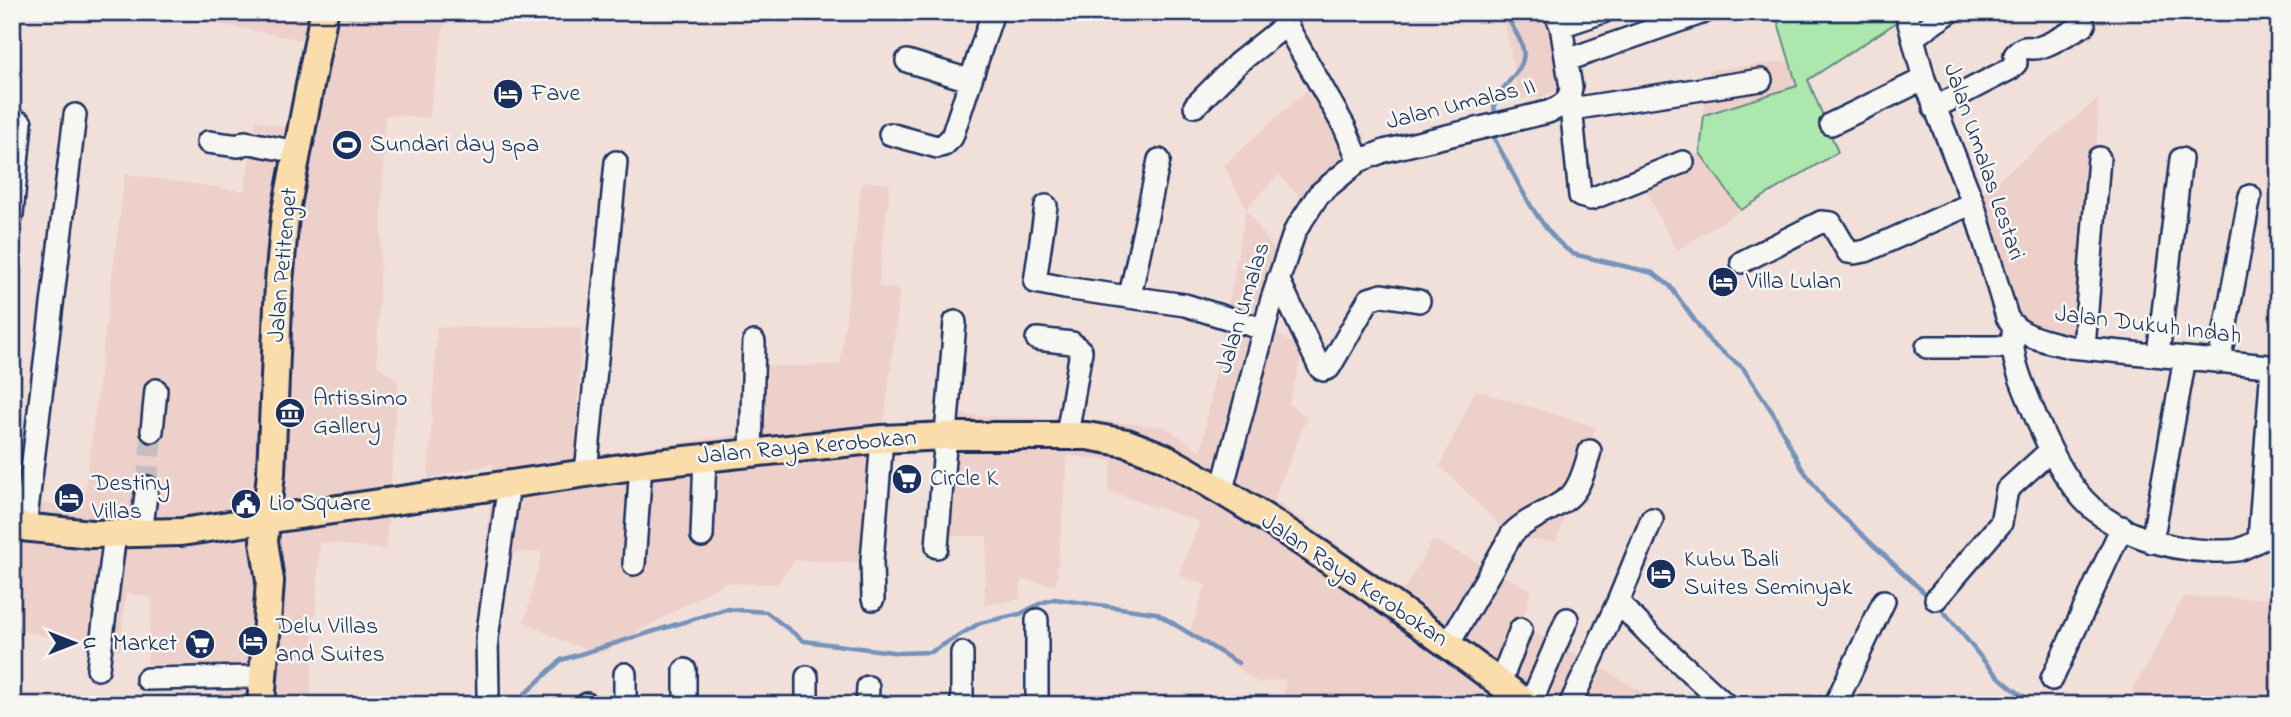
<svg xmlns="http://www.w3.org/2000/svg" width="2291" height="717" font-family="'Indie Flower',sans-serif">
  <rect width="100%" height="100%" fill="#f1e0da"/>
  <filter id="ink" filterUnits="userSpaceOnUse"><feTurbulence type="fractalNoise" baseFrequency=".0143" numOctaves="2"/><feDisplacementMap in="SourceGraphic" scale="14" xChannelSelector="R" yChannelSelector="G"/><feConvolveMatrix kernelMatrix="1 2 1 2 8 2 1 2 1" color-interpolation-filters="sRGB"/></filter>
  <g filter="url(#ink)">
    <path fill="#eed0ca" d="M 211,12 L 446,12 L 429,118 L 385,115 L 377,365 L 398,381 L 386,550 L 320,542 L 310,704 L 298,702 L 297,705 L 220,705 L 222,666 L 147,664 L 152,598 L 126,593 L 120,650 L 12,629 L 12,502 L 83,506 L 125,174 L 244,191 L 256,120 L 306,133 L 321,44 L 204,21 Z
      M 1503,12 L 1557,12 L 1566,87 L 1538,98 L 1519,98 Z
      M 1788,61 L 1797,86 L 1704,115 L 1709,70 Z
      M 1321,77 L 1367,139 L 1306,203 L 1279,175 L 1246,209 L 1284,264 L 1274,332 L 1303,350 L 1289,404 L 1307,417 L 1274,500 L 1403,591 L 1433,540 L 1531,589 L 1522,626 L 1590,661 L 1664,705 L 1551,705 L 1498,669 L 1484,705 L 1283,705 L 1285,679 L 1258,683 L 1189,633 L 1206,585 L 1178,575 L 1200,522 L 1108,491 L 1112,461 L 1068,456 L 1056,585 L 1021,580 L 1020,599 L 984,606 L 987,536 L 934,536 L 940,414 L 1105,421 L 1166,427 L 1201,451 L 1246,209 L 1224,165 Z
      M 2099,98 L 2087,336 L 2017,328 L 1981,194 Z
      M 1700,153 L 1741,210 L 1676,251 L 1635,169 Z
      M 862,180 L 890,185 L 878,287 L 900,289 L 868,564 L 795,560 L 777,584 L 724,583 L 601,653 L 565,642 L 524,622 L 542,552 L 486,553 L 493,464 L 428,478 L 437,327 L 582,327 L 575,447 L 578,457 L 763,431 L 768,366 L 840,365 Z
      M 1475,390 L 1596,427 L 1556,542 L 1512,538 L 1440,466 Z
      M 2184,597 L 2272,598 L 2279,684 L 2250,705 L 2145,705 L 2132,691 Z"/>
    <path fill="#ace7ad" stroke="#648b86" stroke-width="2" d="M 1775,12 L 1911,13 L 1808,80 L 1838,152 L 1741,210 L 1700,153 L 1704,115 L 1797,86 Z"/>
    <g fill="none" stroke-linecap="round" stroke-linejoin="round">
      <path stroke="#7492ba" stroke-width="4.5" d="M 1495,118 L 1494,99 C 1530,57 1533,60 1504,12
        M 1495,130 L 1495,140 C 1516,177 1538,231 1573,254 L 1653,273 L 1670,286 L 1711,343 L 1743,368 L 1773,413 L 1801,467 L 1826,501 L 1930,598
        M 1936,604 C 1959,626 1972,649 1993,671 C 2005,684 2021,695 2036,705
        M 513,705 L 561,660 L 726,609 L 766,612 L 804,641 L 900,653 L 931,652 L 980,623 L 1020,614 L 1041,603 L 1055,599 L 1156,613 L 1238,663"/>
      <path stroke="#c6bdc1" stroke-width="21" stroke-dasharray="21 10" stroke-linecap="butt" d="M 147,487 L 152,431"/>
      <g stroke="#1b2f5e" stroke-width="26">
        <path id="minor" d="M 1279,12 L 1345,128 L 1359,161
          M 1906,12 L 1924,79 L 1973,203 L 2007,317 C 2018,337 2050,342 2070,347 L 2279,367
          M 1561,26 L 1603,12
          M 1913,37 L 1950,12
          M 1567,60 L 1704,12
          M 907,61 L 969,80
          M 1570,97 L 1580,196 L 1591,199 L 1683,162
          M 1195,106 L 1238,63 L 1286,25
          M 1934,108 L 2010,69 L 2016,63 L 2015,55 C 2027,42 2029,51 2041,47 C 2056,42 2070,32 2084,25
          M 1571,109 L 1761,80
          M 1831,124 L 1924,79
          M 890,134 L 937,147 L 944,145 L 952,137 L 993,12
          M 208,142 L 239,146 L 245,142 L 297,152
          M 1046,206 L 1035,282 L 1065,288 L 1185,305 L 1263,329
          M 12,214 L 21,123
          M 1742,262 L 1821,222 L 1831,223 L 1848,252 L 1854,253 L 1866,251 L 1973,203
          M 1278,279 L 1320,368 L 1324,370 L 1329,368 L 1369,299 L 1382,295 L 1419,301
          M 1130,296 L 1159,160
          M 2014,327 C 2008,355 2023,385 2033,410 C 2045,440 2061,474 2083,499 C 2114,533 2164,549 2209,551 C 2219,551 2232,552 2241,549 C 2254,544 2267,536 2279,528
          M 1037,339 L 1072,343 L 1081,351 L 1067,435
          M 1927,347 L 2012,347
          M 2084,348 L 2099,158
          M 2158,355 L 2181,159
          M 2219,362 L 2250,196
          M 152,431 L 156,390
          M 751,453 L 754,342
          M 586,473 L 616,162
          M 1221,493 L 1272,299 L 1295,231 L 1319,194 L 1359,161 L 1384,151 L 1548,112 C 1561,107 1569,102 1571,88 L 1561,26 L 1555,12
          M 25,527 L 75,115
          M 141,534 L 147,487
          M 702,536 L 705,457
          M 2259,540 L 2272,366
          M 2152,542 L 2185,358
          M 937,547 L 955,322
          M 634,564 L 641,465
          M 873,599 L 872,561 L 882,439
          M 1936,599 L 2001,523 L 2007,490 L 2051,450
          M 1618,602 L 1650,635 L 1726,705
          M 1448,645 L 1512,534 C 1529,516 1561,508 1573,493 C 1582,482 1586,464 1590,451
          M 962,653 L 962,705
          M 98,669 L 115,534
          M 685,670 L 685,705
          M 625,674 L 625,705
          M 807,677 L 807,705
          M 147,679 L 253,677
          M 2052,679 L 2122,527
          M 1500,683 L 1521,629
          M 488,693 L 487,638 L 509,484
          M 587,704 L 587,705
          M 867,705 L 868,687
          M 1037,705 L 1037,620
          M 1530,705 L 1567,619
          M 1570,705 L 1618,602 L 1652,519
          M 1835,705 L 1884,601"/>
      </g>
      <g stroke="#1b2f5e" stroke-width="32">
        <path id="major" d="M 12,526 L 91,534 L 181,532 L 648,464 L 882,439 L 947,436 L 1087,436 L 1127,443 L 1163,457 C 1290,527 1413,618 1529,705
          M 261,705 L 270,581 L 264,541 L 271,473 L 279,282 L 285,216 L 324,12"/>
      </g>
      <use href="#minor" stroke="#f6f6f2" stroke-width="21"/>
      <use href="#major" stroke="#fbddab" stroke-width="26"/>
    </g>
  </g>
  <defs>
    <g id="hotel-disc" transform="scale(1.575)"><circle r="9.5" fill="#1b2f5e" stroke="#f6f6f2"/><path d="M-6-4.5h1.5V1H6V5H4.5V3h-9V5H-6ZM-4 0a1.8 1.8 0 1 1 3.6 0ZM.5 0V-2.5h3Q6-2.5 6 0Z" fill="#fff"/></g>
    <g id="stadium-disc" transform="scale(1.575)"><circle r="9.5" fill="#1b2f5e" stroke="#f6f6f2"/><path d="M0-5a6.5 5 0 1 0 0 10a6.5 5 0 1 0 0-10ZM-3.5-1.8h7v3.6h-7Z" fill="#fff"/></g>
    <g id="museum-disc" transform="scale(1.575)"><circle r="9.5" fill="#1b2f5e" stroke="#f6f6f2"/><path d="M0-6L6-3V-2H-6V-3ZM-5-1h2V3h-2ZM-1-1h2V3h-2ZM3-1h2V3H3ZM-6 4H6V6H-6Z" fill="#fff"/></g>
    <g id="supermarket-disc" transform="scale(1.575)"><circle r="9.5" fill="#1b2f5e" stroke="#f6f6f2"/><path d="M-6-5.5h2.5l.6 2H6L4.5 2H-2.5L-4.4-4H-6ZM-1.5 3.2a1.3 1.3 0 1 0 .1 0ZM3 3.2a1.3 1.3 0 1 0 .1 0Z" fill="#fff"/></g>
    <g id="civic-disc" transform="scale(1.575)"><circle r="9.5" fill="#1b2f5e" stroke="#f6f6f2"/><path d="M-.6-6.5H3V-4.5H.6V-3L4-1V1h2V6H-6V1h2V-1L-.6-3ZM-1.2 2.5V6h2.4V2.5Z" fill="#fff"/></g>
  </defs>
  <g fill-rule="evenodd">
    <use href="#hotel-disc" x="508" y="94"/>
    <use href="#stadium-disc" x="347" y="145"/>
    <use href="#hotel-disc" x="1723" y="282"/>
    <use href="#museum-disc" x="290" y="413"/>
    <use href="#supermarket-disc" x="907" y="479"/>
    <use href="#hotel-disc" x="69" y="498"/>
    <use href="#civic-disc" x="246" y="504"/>
    <use href="#hotel-disc" x="1661" y="574"/>
    <use href="#hotel-disc" x="253" y="641"/>
    <use href="#supermarket-disc" x="200" y="644"/>
  </g>
  <g text-anchor="middle" dominant-baseline="central" stroke-width="5" stroke-linejoin="round" paint-order="stroke">
    <g font-size="24" fill="#1b2f5e" stroke="#f6f6f2" text-anchor="start">
      <text x="531" y="94">Fave</text>
      <text x="370" y="145">Sundari day spa</text>
      <text x="1746" y="282">Villa Lulan</text>
      <text x="313" y="399">Artissimo<tspan x="313" dy="28">Gallery</tspan></text>
      <text x="930" y="479">Circle K</text>
      <text x="92" y="484">Destiny<tspan x="92" dy="28">Villas</tspan></text>
      <text x="269" y="504">Lio Square</text>
      <text x="1684" y="560">Kubu Bali<tspan x="1684" dy="28">Suites Seminyak</tspan></text>
      <text x="276" y="627">Delu Villas<tspan x="276" dy="28">and Suites</tspan></text>
      <text x="177" y="644" text-anchor="end">Market</text>
    </g>
    <g font-size="24" fill="#1b2f5e" stroke="#f6f6f2">
      <text transform="translate(1461 105) rotate(-14)">Jalan Umalas II</text>
      <text transform="translate(1983 162) rotate(71)">Jalan Umalas Lestari</text>
      <text transform="translate(284 265) rotate(-85)">Jalan Petitenget</text>
      <text transform="translate(1244 308) rotate(-73)">Jalan Umalas</text>
      <text transform="translate(2148 326) rotate(7)">Jalan Dukuh Indah</text>
      <text transform="translate(807 448) rotate(-5)">Jalan Raya Kerobokan</text>
      <text transform="translate(1354 581) rotate(34)">Jalan Raya Kerobokan</text>
    </g>
  </g>
  <rect width="2291" height="717" fill="none" stroke="#f6f6f2" stroke-width="42"/>
  <rect x="21" y="21" width="2249" height="675" fill="none" stroke="#1b2f5e" stroke-width="2.5" filter="url(#ink)"/>
  <g transform="translate(74 643) rotate(90)" stroke="#f6f6f2" stroke-width="5" paint-order="stroke">
  <path d="M0-5L12 26L0 18L-12 26Z" fill="#1b2f5e"/>
  <text y="-10" font-size="19" font-weight="bold" text-anchor="middle" fill="#1b2f5e">U</text>
  </g>
</svg>
